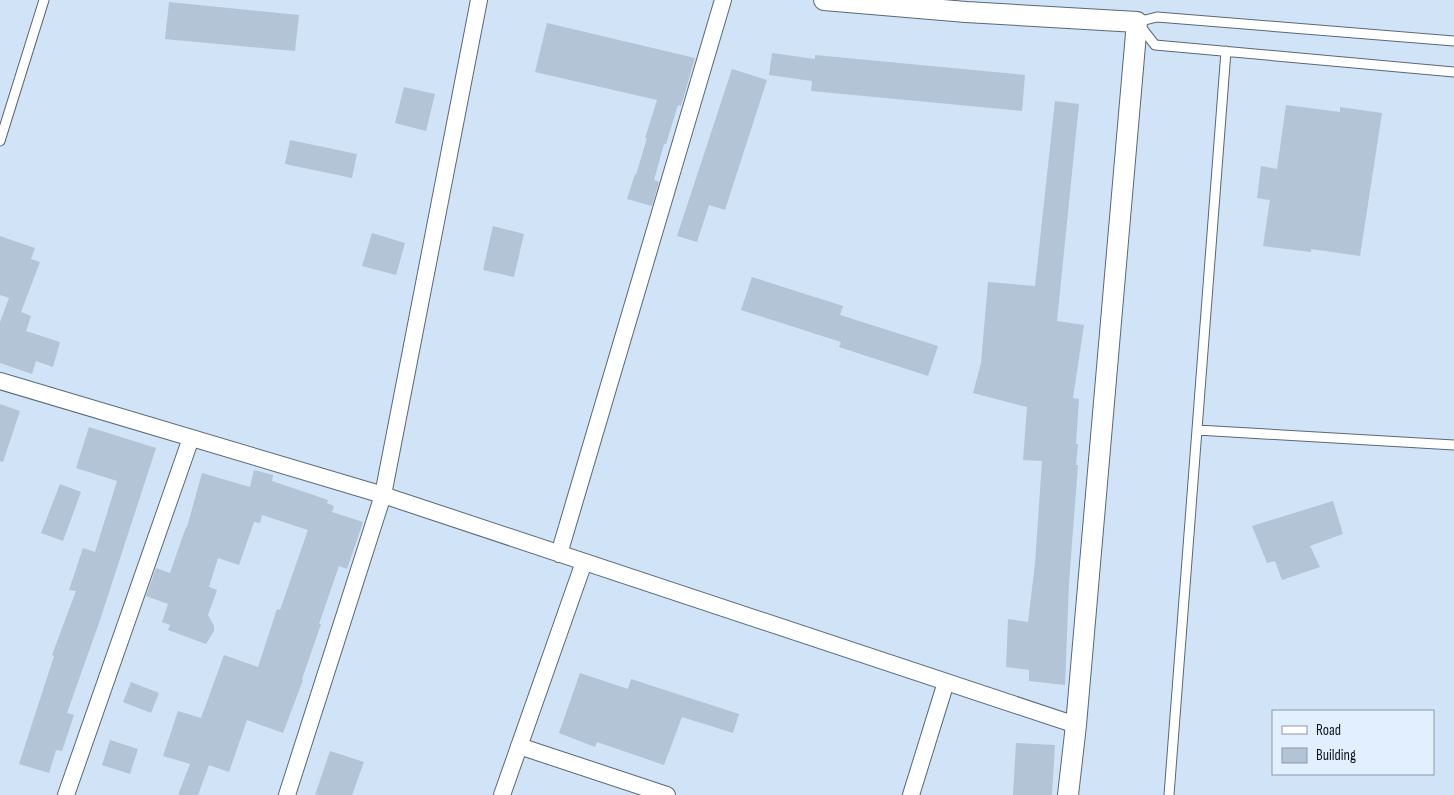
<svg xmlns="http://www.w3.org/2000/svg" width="1454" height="795" font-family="'Sofia Sans Condensed',sans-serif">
  <rect width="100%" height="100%" fill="#d1e3f6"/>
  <path fill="#b2c4d6" d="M 169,2 L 299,15 L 295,51 L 165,39 Z
    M 547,23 L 695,58 L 681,106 L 678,105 L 666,144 L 664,144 L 654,180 L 659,182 L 652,206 L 627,199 L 635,174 L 636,175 L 647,138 L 645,138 L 657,100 L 535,72 Z
    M 772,53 L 815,59 L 815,55 L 1025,75 L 1022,111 L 811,91 L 812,81 L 769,75 Z
    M 732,69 L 767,80 L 725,210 L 709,205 L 697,242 L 677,236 Z
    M 404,87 L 435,94 L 426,131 L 395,123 Z
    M 1055,101 L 1079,104 L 1057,321 L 1084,325 L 1073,398 L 1079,399 L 1076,444 L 1078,444 L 1076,465 L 1078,465 L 1069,583 L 1065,685 L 1029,681 L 1029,670 L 1006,667 L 1008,619 L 1028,622 L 1035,564 L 1042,461 L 1023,460 L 1027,407 L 973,393 L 981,363 L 988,282 L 1035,286 Z
    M 1286,105 L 1340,112 L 1340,107 L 1382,113 L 1360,256 L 1311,249 L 1311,252 L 1263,246 L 1270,200 L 1257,198 L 1261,166 L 1277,169 Z
    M 290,140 L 357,154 L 352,178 L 285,164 Z
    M 493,226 L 524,234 L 514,277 L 483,270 Z
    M 372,233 L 405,243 L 396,275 L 362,266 Z
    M 0,236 L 35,248 L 31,259 L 40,262 L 21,312 L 31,316 L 26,331 L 60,342 L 53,367 L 36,361 L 32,374 L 0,363 L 0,322 L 9,298 L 0,295 Z
    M 752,277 L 843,306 L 840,315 L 938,346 L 928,376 L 839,347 L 841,342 L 741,310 Z
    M 0,404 L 20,411 L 3,462 L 0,461 Z
    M 89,427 L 156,448 L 100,620 L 67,713 L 74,715 L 62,751 L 56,750 L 49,773 L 19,764 L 54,656 L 52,655 L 76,591 L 69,590 L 83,548 L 95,552 L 117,481 L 76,468 Z
    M 254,470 L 273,475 L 272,481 L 328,500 L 327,503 L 334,506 L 332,512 L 363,522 L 347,569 L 339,566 L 319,624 L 321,624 L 302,679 L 303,680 L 283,733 L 247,720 L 229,772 L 209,765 L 198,795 L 178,795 L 190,764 L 163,756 L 178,711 L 201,718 L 224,655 L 258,667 L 277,609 L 280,610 L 308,530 L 262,515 L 260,523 L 254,522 L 239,565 L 218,558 L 209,587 L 217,590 L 208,615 L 214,626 L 214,631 L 206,644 L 168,630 L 170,625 L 162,622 L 168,604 L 146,596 L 156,568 L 170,573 L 186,527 L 187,527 L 202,473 L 250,487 Z
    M 60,484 L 81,492 L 63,541 L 41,533 Z
    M 1333,501 L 1343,534 L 1310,546 L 1320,567 L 1282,580 L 1275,561 L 1267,563 L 1252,526 Z
    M 580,673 L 628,689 L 631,679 L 739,714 L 733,733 L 682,717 L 664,765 L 597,742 L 595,747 L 559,733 Z
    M 131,682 L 159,693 L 151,713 L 123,702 Z
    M 110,740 L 138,749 L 130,774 L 102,765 Z
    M 1016,743 L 1055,745 L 1052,795 L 1013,795 Z
    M 330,751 L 364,762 L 352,795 L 315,795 Z"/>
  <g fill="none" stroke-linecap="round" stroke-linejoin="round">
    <g stroke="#596878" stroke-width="11">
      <path id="service" d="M 1454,41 L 1157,17 L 1137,22 L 1155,45 L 1454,72
        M 0,141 L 44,0
        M 1197,430 L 1454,445
        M 1169,795 L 1226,51"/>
    </g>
    <g stroke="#596878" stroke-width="18">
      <path id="minor" d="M 0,381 L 383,495 L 1076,725
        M 559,554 L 723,0
        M 519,746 L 667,795
        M 66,795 L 191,438
        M 287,795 L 383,495 L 479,0
        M 502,795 L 584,562
        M 911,795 L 946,682"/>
    </g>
    <g stroke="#596878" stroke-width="22">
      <path id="tertiary" d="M 824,0 L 966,12 L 1137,22 L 1076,725 L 1068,795"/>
    </g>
    <use href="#service" stroke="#fff" stroke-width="9"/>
    <use href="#minor" stroke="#fff" stroke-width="16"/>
    <use href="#tertiary" stroke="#fff" stroke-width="20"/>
  </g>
  <rect x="1272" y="710" width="162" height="65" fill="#e1efff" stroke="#8d98a5"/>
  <rect x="1282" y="726" width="25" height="8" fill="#ffffff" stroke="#8d98a5"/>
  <text x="1316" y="735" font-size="15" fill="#10161d">Road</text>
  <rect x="1282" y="748" width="25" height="15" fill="#b2c4d6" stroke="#8d98a5"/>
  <text x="1316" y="760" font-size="15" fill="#10161d">Building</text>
</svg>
